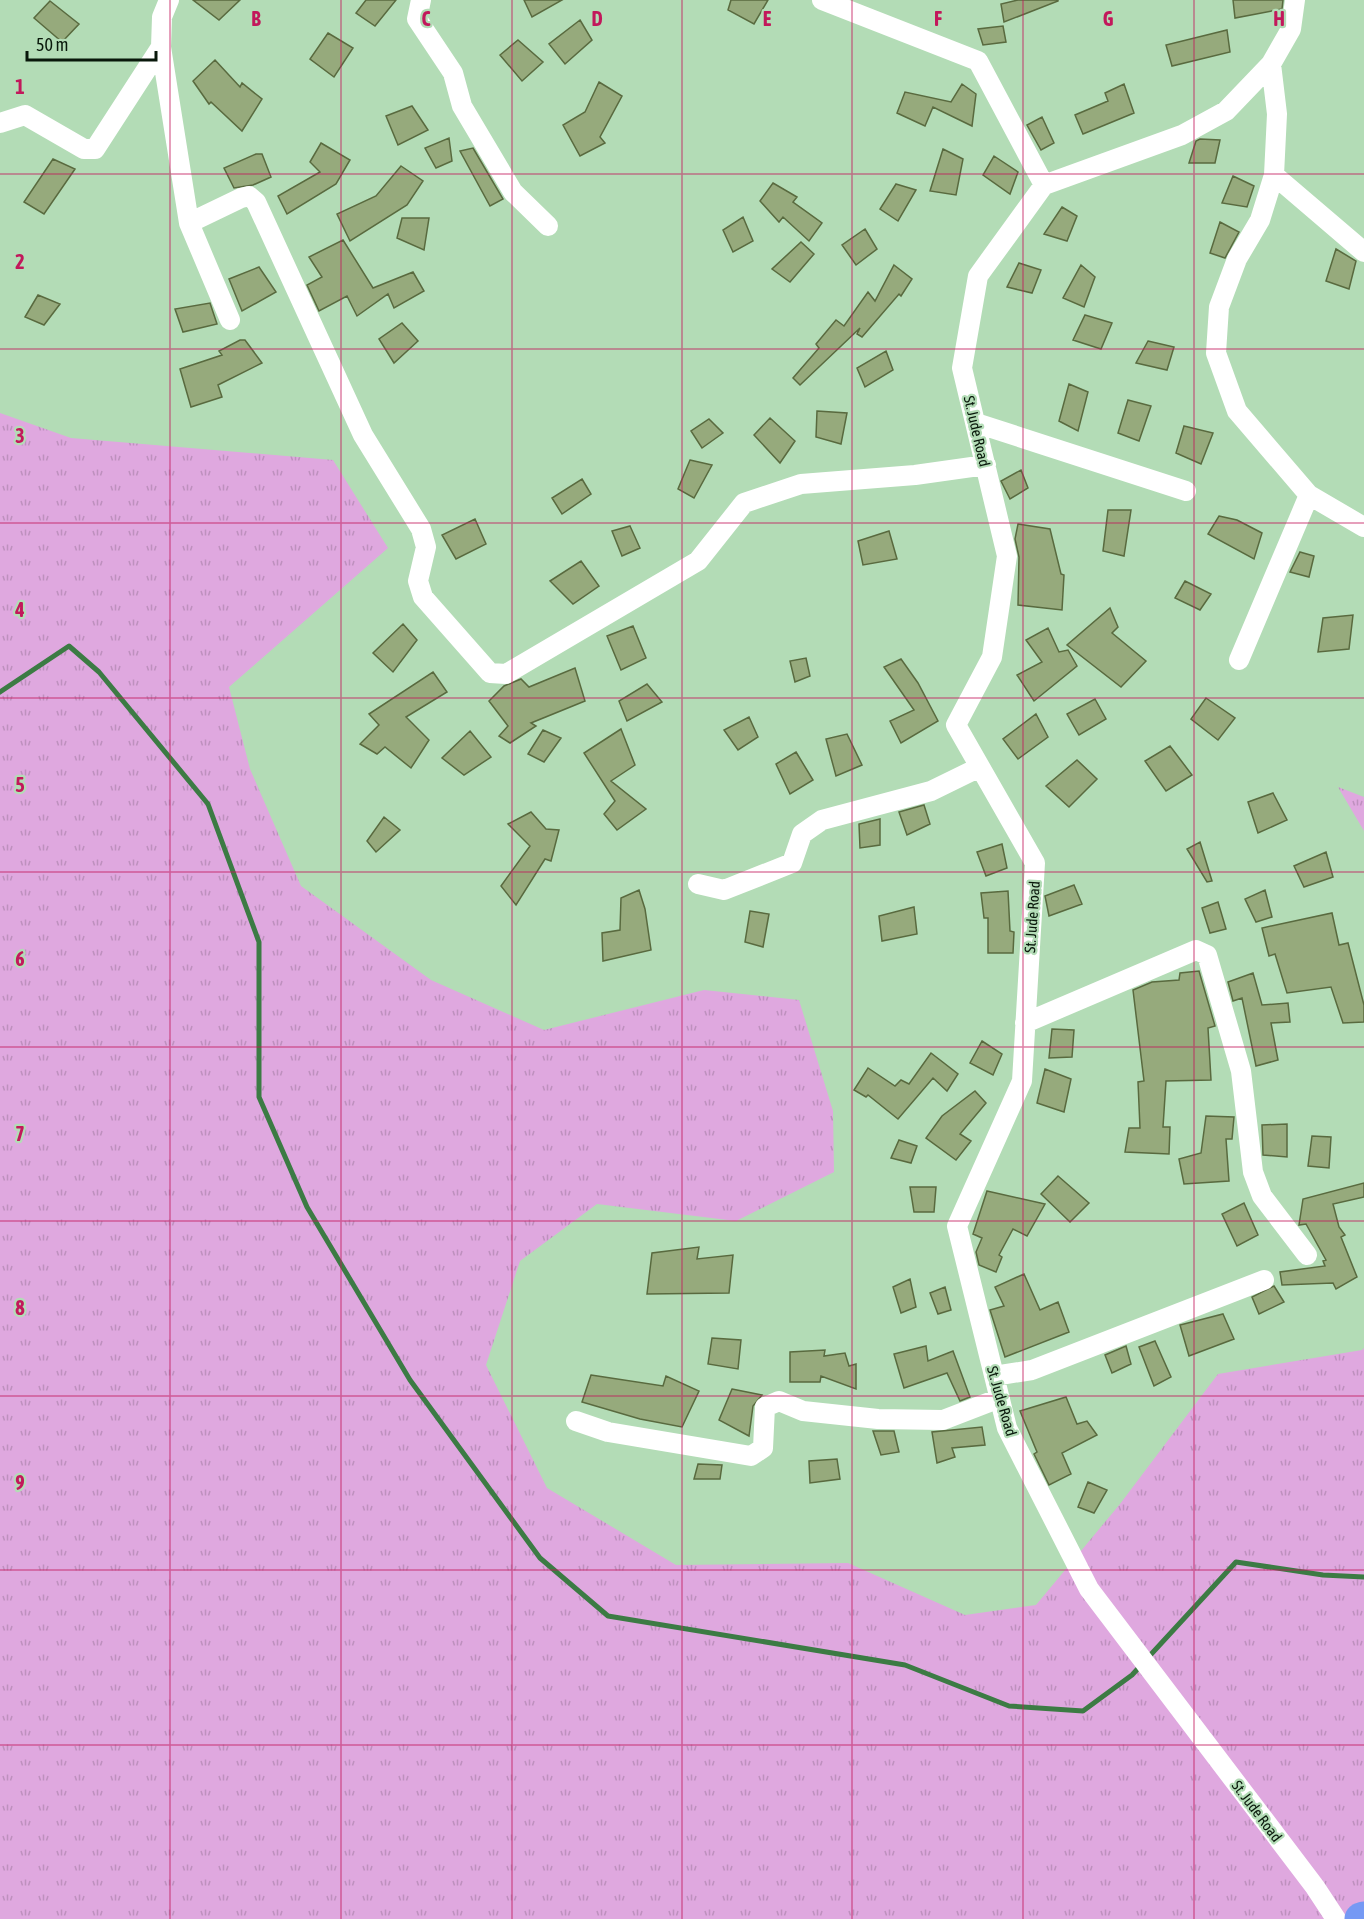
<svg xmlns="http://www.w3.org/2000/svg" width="1364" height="1919" font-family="'Asap Condensed',sans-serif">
  <defs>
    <pattern id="grass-tufts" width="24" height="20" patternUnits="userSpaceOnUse" patternTransform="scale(1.5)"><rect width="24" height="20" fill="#dfa8df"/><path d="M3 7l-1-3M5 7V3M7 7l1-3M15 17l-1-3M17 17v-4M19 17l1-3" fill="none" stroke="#be90be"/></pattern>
  </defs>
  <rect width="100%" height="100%" fill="#b3dcb6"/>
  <path fill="url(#grass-tufts)" d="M 0,413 L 71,438 L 333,460 L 388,548 L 229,687 L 250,769 L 301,886 L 431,980 L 544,1030 L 704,990 L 799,1000 L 833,1111 L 834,1172 L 736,1221 L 597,1204 L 520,1261 L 486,1365 L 547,1488 L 676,1565 L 848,1563 L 965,1615 L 1036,1605 L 1120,1504 L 1218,1374 L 1362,1350 L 1364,1348 L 1364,1919 L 0,1919 Z
    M 1338,787 L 1364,797 L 1364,831 Z"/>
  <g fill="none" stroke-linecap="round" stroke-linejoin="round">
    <path stroke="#3c7b44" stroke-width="5" d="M 0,692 L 69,646 L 99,672 L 208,804 L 259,942 L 259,1097 L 307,1207 L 410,1380 L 540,1558 L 608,1616 L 905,1665 L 1009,1706 L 1083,1711 L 1132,1675 L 1236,1562 L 1323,1575 L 1364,1577"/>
  </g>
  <path fill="#96aa7c" stroke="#596a3f" stroke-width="1.5" d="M 193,0 L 240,0 L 219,20 Z
    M 366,0 L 396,0 L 375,26 L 356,13 Z
    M 524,0 L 562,0 L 532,17 Z
    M 731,0 L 768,0 L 754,24 L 728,10 Z
    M 1018,0 L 1058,0 L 1058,1 L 1004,22 L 1001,4 Z
    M 1233,0 L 1283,0 L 1282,9 L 1235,18 Z
    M 50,1 L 79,24 L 62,42 L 34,18 Z
    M 580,20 L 592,40 L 565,64 L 549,44 Z
    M 1003,26 L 1006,42 L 983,45 L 978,29 Z
    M 1227,30 L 1230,52 L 1172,66 L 1166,45 Z
    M 328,33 L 353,48 L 334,77 L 310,59 Z
    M 518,40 L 543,62 L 522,81 L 500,55 Z
    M 215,60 L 240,87 L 242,83 L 262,99 L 242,131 L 211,102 L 209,104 L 193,81 Z
    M 599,82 L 622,96 L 600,137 L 605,143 L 580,156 L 563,125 L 585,112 Z
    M 962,84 L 976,94 L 972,126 L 933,107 L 925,126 L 897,113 L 905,92 L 951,102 Z
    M 1124,84 L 1134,113 L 1083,134 L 1075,115 L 1108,101 L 1105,93 Z
    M 412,106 L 428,130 L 398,145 L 386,116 Z
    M 1042,117 L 1054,143 L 1041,150 L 1027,125 Z
    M 449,138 L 452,161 L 436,168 L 425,148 Z
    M 1200,139 L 1220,140 L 1215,163 L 1189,163 L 1196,141 Z
    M 321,143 L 350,160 L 336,184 L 287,214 L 278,196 L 320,172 L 310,162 Z
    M 473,148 L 503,199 L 490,206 L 460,151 Z
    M 943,149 L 963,159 L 956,195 L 930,191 Z
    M 256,154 L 262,154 L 271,177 L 253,185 L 234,188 L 224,168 Z
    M 994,156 L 1018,172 L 1010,194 L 983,175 Z
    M 53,159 L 75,169 L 44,214 L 24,202 Z
    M 401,166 L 423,181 L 407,205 L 350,241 L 337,214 L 376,196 Z
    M 1233,176 L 1254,186 L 1247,207 L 1222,203 Z
    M 773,183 L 797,197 L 793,202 L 822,223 L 809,241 L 783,217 L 779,222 L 760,201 Z
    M 896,184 L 916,190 L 898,221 L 880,209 Z
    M 1062,207 L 1077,216 L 1067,241 L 1044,234 Z
    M 743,217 L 753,241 L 733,252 L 723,230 Z
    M 402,218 L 429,218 L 424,250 L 397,238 Z
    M 1220,222 L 1239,232 L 1225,258 L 1210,253 Z
    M 865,229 L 877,249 L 856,265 L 842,245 Z
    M 343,240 L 373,288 L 413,272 L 424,291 L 394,308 L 388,294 L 357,316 L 347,296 L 319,311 L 307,285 L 322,277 L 309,257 Z
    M 801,242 L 814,254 L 790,282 L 772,269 Z
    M 1336,249 L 1356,261 L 1349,289 L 1326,281 Z
    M 1019,263 L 1041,270 L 1032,293 L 1007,287 Z
    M 894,265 L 912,279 L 901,296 L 899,294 L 862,337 L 857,334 L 860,328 L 800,385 L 793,378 L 819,348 L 816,344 L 836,320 L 844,326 L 868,292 L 875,301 Z
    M 1081,265 L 1095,277 L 1084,307 L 1063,298 Z
    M 259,267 L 276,292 L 242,311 L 229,279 Z
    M 38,295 L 60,304 L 44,325 L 25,317 Z
    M 210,303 L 217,324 L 183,332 L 175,309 Z
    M 1085,315 L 1112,323 L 1101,349 L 1073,340 Z
    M 402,323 L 418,341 L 394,363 L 379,339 Z
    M 240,340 L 245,340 L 262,363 L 218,385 L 222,397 L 191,407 L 180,369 L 222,355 L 219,351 Z
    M 1148,341 L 1174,347 L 1167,370 L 1136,363 Z
    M 886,351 L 893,370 L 865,387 L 857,368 Z
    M 1069,384 L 1088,392 L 1078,431 L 1059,421 Z
    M 1128,400 L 1151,406 L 1139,441 L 1118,433 Z
    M 817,411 L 847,413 L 841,444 L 816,437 Z
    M 770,418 L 795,441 L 780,463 L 754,435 Z
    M 709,419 L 723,433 L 702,448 L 691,431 Z
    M 1184,426 L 1213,433 L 1201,464 L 1176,453 Z
    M 690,460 L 712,465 L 694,498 L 678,489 Z
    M 1021,470 L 1028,488 L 1010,499 L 1001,481 Z
    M 582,479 L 591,494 L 562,514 L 552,498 Z
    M 1108,510 L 1131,510 L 1124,556 L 1103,551 Z
    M 1219,516 L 1237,520 L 1262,533 L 1254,559 L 1208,534 Z
    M 475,519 L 486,544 L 456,559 L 442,535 Z
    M 1018,524 L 1050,529 L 1061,574 L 1064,575 L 1062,610 L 1018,605 L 1019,557 L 1015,539 Z
    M 630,526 L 640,548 L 622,556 L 612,531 Z
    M 889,531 L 897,559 L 863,565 L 858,541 Z
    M 1300,552 L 1314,556 L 1309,577 L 1290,572 Z
    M 581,561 L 599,586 L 573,604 L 550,581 Z
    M 1185,581 L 1211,594 L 1200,610 L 1175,598 Z
    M 1110,608 L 1118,627 L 1112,633 L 1146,661 L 1121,687 L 1067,645 Z
    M 1353,615 L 1349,649 L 1318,652 L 1323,618 Z
    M 403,624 L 417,640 L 393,672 L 373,653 Z
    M 633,626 L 646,658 L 621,670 L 607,636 Z
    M 1048,628 L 1059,652 L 1068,650 L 1077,666 L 1034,701 L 1017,675 L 1042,662 L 1026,640 Z
    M 806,658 L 810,676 L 795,682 L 790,661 Z
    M 901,659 L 918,683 L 938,721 L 901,743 L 890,721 L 914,710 L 884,667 Z
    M 575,668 L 585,701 L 531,723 L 536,726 L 510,743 L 499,736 L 508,726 L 489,701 L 504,686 L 521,679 L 529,687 Z
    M 433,672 L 447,692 L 406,717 L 429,740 L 411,768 L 385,747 L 377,754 L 360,744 L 379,725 L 369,714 Z
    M 647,684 L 662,702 L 627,721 L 619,701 Z
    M 1206,698 L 1235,718 L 1218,740 L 1191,719 Z
    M 1095,699 L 1106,719 L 1079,735 L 1067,714 Z
    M 1036,714 L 1048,737 L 1018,759 L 1003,739 Z
    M 749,717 L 758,737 L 738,750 L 724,730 Z
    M 621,729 L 635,765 L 611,781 L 646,809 L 617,830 L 604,814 L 615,801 L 584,753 Z
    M 543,730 L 561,738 L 544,762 L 528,754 Z
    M 470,731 L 491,757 L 464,775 L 442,758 Z
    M 847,734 L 862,765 L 836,776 L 826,739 Z
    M 1170,746 L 1192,775 L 1166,791 L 1145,761 Z
    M 796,752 L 813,780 L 790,794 L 776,764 Z
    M 1077,760 L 1097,779 L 1069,807 L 1046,786 Z
    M 1273,793 L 1287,820 L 1258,833 L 1248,802 Z
    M 924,805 L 930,824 L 907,835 L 899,812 Z
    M 531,812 L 546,829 L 559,830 L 551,861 L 545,859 L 516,905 L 501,886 L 530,846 L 508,824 Z
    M 384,817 L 400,830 L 376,852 L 367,841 Z
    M 880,819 L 880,845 L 860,848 L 859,824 Z
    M 1200,842 L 1212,881 L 1207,882 L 1187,849 Z
    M 1002,844 L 1007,868 L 986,876 L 977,852 Z
    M 1326,852 L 1333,877 L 1304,887 L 1294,866 Z
    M 1074,885 L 1082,904 L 1049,916 L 1045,896 Z
    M 639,890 L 645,909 L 651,950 L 603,961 L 602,933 L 620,930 L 621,898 Z
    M 1265,890 L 1272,917 L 1256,922 L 1245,899 Z
    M 1008,891 L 1010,931 L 1014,932 L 1013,953 L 988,953 L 988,918 L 984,918 L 981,893 Z
    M 1218,902 L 1226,929 L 1210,933 L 1202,908 Z
    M 914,907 L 917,934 L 882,941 L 879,916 Z
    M 750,911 L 769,914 L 763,947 L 745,942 Z
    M 1332,913 L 1339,945 L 1348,943 L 1364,1005 L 1364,1022 L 1343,1023 L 1331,987 L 1287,993 L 1275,954 L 1269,956 L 1262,928 Z
    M 1199,971 L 1215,1026 L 1208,1028 L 1211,1080 L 1166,1081 L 1163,1127 L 1170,1127 L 1169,1154 L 1125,1152 L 1129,1128 L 1140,1128 L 1138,1082 L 1144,1081 L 1133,990 L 1152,982 L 1179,980 L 1180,973 Z
    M 1253,973 L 1262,1005 L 1288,1003 L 1290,1022 L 1271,1023 L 1278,1060 L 1256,1066 L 1242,998 L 1233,1001 L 1228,982 Z
    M 1052,1029 L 1074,1030 L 1072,1057 L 1049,1058 Z
    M 982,1041 L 1002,1054 L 993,1075 L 970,1063 Z
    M 931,1053 L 958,1074 L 947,1091 L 933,1078 L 898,1119 L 868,1095 L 866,1097 L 854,1090 L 868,1068 L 895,1086 L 901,1080 L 909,1084 Z
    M 1045,1069 L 1071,1079 L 1064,1112 L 1037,1103 Z
    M 975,1091 L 986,1103 L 960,1134 L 971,1141 L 956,1160 L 926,1138 L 942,1116 Z
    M 1206,1116 L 1234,1117 L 1232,1139 L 1226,1139 L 1229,1181 L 1184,1184 L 1179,1159 L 1201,1153 Z
    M 1287,1124 L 1287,1157 L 1263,1155 L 1262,1125 Z
    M 1312,1136 L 1331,1137 L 1329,1168 L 1308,1166 Z
    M 899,1140 L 917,1146 L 911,1163 L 891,1158 Z
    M 1058,1176 L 1089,1203 L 1070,1222 L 1041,1194 Z
    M 1364,1183 L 1364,1197 L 1333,1204 L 1339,1227 L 1345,1235 L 1341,1237 L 1357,1277 L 1336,1289 L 1333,1283 L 1282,1285 L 1280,1272 L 1325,1266 L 1323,1261 L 1326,1260 L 1306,1224 L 1299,1225 L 1303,1199 Z
    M 910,1187 L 936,1187 L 934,1212 L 914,1212 Z
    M 987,1191 L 1045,1204 L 1027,1236 L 1013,1229 L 999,1255 L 1002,1257 L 996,1272 L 979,1265 L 976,1252 L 982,1238 L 973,1234 Z
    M 1244,1203 L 1258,1235 L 1237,1246 L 1222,1214 Z
    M 699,1247 L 697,1259 L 733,1255 L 729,1293 L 647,1294 L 652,1253 Z
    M 1024,1274 L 1040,1310 L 1058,1302 L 1069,1332 L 1005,1357 L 990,1310 L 1004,1306 L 995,1287 Z
    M 910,1279 L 916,1307 L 901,1313 L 893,1287 Z
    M 1274,1286 L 1284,1302 L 1259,1314 L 1252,1297 Z
    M 945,1287 L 951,1310 L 938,1314 L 930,1293 Z
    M 1223,1314 L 1234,1339 L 1189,1356 L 1180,1325 Z
    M 712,1338 L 741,1340 L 738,1369 L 708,1364 Z
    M 1155,1341 L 1171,1377 L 1154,1386 L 1139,1347 Z
    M 926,1346 L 928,1361 L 953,1351 L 970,1397 L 960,1401 L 947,1373 L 904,1388 L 894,1354 Z
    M 1126,1346 L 1131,1364 L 1112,1373 L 1105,1355 Z
    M 825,1350 L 824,1356 L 845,1353 L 849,1366 L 856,1364 L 856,1389 L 821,1376 L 820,1382 L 790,1382 L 790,1352 Z
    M 591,1375 L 663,1386 L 666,1376 L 699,1391 L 682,1427 L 640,1419 L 582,1402 Z
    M 732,1389 L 762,1395 L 753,1406 L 749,1436 L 719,1420 Z
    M 1066,1397 L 1077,1424 L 1087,1421 L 1097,1435 L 1062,1453 L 1071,1474 L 1049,1485 L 1034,1454 L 1037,1452 L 1020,1411 Z
    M 982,1427 L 985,1445 L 952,1448 L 955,1457 L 937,1463 L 932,1432 Z
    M 873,1431 L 894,1431 L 899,1452 L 881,1455 Z
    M 837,1459 L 840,1479 L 810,1483 L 809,1461 Z
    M 698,1464 L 722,1465 L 720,1479 L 694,1479 Z
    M 1088,1482 L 1107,1490 L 1094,1513 L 1078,1507 Z"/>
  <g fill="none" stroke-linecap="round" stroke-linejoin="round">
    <path stroke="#fff" stroke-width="20" d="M 421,0 L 417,19 L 453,73 L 462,106 L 513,192 L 548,226
      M 822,0 L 978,61 L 1044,185
      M 1295,0 L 1291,29 L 1271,64 L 1226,111 L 1182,135 L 1044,185 L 978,276 L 962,368 L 1007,556 L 992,657 L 956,725 L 1035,863 L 1022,1081 L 957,1226 L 1007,1428 L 1089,1589 L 1315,1887 L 1336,1919
      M 161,47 L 189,223 L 230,320
      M 1271,64 L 1277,114 L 1274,175 L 1260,220 L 1237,259 L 1219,307 L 1216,353 L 1237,411 L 1309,495 L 1364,527
      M 0,123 L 25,115 L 84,149 L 95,149 L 161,47 L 162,17 L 169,0
      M 1274,175 L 1364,252
      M 189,223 L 241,198 L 249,196 L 256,202 L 363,435 L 421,529 L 426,547 L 418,581 L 423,597 L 490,673 L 506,674 L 698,561 L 744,503 L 801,484 L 915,475 L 986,465
      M 976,423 L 1186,491
      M 1239,660 L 1309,495
      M 698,884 L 724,890 L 792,863 L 802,834 L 822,820 L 931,791 L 980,767
      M 1025,1023 L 1196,950 L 1207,955 L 1241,1071 L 1253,1172 L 1262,1196 L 1307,1255
      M 994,1376 L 1032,1370 L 1264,1280
      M 576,1421 L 608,1432 L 751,1456 L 763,1448 L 765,1407 L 779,1401 L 803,1411 L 878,1419 L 943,1420 L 1000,1398"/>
    <path stroke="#7599f4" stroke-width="33" d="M 1361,1919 L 1364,1918"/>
  </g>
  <path fill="none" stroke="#c2185b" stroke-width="1.5" stroke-opacity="0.55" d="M 170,0 L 170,1919M 341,0 L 341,1919M 512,0 L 512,1919M 682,0 L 682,1919M 852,0 L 852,1919M 1023,0 L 1023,1919M 1194,0 L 1194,1919M 0,174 L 1364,174M 0,349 L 1364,349M 0,523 L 1364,523M 0,698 L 1364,698M 0,872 L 1364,872M 0,1047 L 1364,1047M 0,1221 L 1364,1221M 0,1396 L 1364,1396M 0,1570 L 1364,1570M 0,1745 L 1364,1745"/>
  <g text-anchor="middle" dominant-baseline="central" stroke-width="4.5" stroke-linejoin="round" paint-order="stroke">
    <g font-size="15" fill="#09180b" stroke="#b3dcb6">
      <text transform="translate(977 431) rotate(77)">St. Jude Road</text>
      <text transform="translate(1032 917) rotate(-86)">St. Jude Road</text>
      <text transform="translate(1002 1401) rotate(74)">St. Jude Road</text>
      <text transform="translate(1257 1811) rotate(53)">St. Jude Road</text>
    </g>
  </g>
  <g font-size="20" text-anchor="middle" font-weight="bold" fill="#c2185b" stroke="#b3dcb6" stroke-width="4.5" stroke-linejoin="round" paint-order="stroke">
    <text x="256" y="26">B</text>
    <text x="426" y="26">C</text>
    <text x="597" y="26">D</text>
    <text x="767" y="26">E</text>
    <text x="938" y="26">F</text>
    <text x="1108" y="26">G</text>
    <text x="1279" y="26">H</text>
    <text x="20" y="94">1</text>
    <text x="20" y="269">2</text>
    <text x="20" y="443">3</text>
    <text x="20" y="617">4</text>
    <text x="20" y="792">5</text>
    <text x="20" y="966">6</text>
    <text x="20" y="1141">7</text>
    <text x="20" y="1315">8</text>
    <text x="20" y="1490">9</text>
  </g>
  <path d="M27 51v9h129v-9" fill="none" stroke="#09180b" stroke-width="3"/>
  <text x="36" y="51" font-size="18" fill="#09180b" stroke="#b3dcb6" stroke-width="4.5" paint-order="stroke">50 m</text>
</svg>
